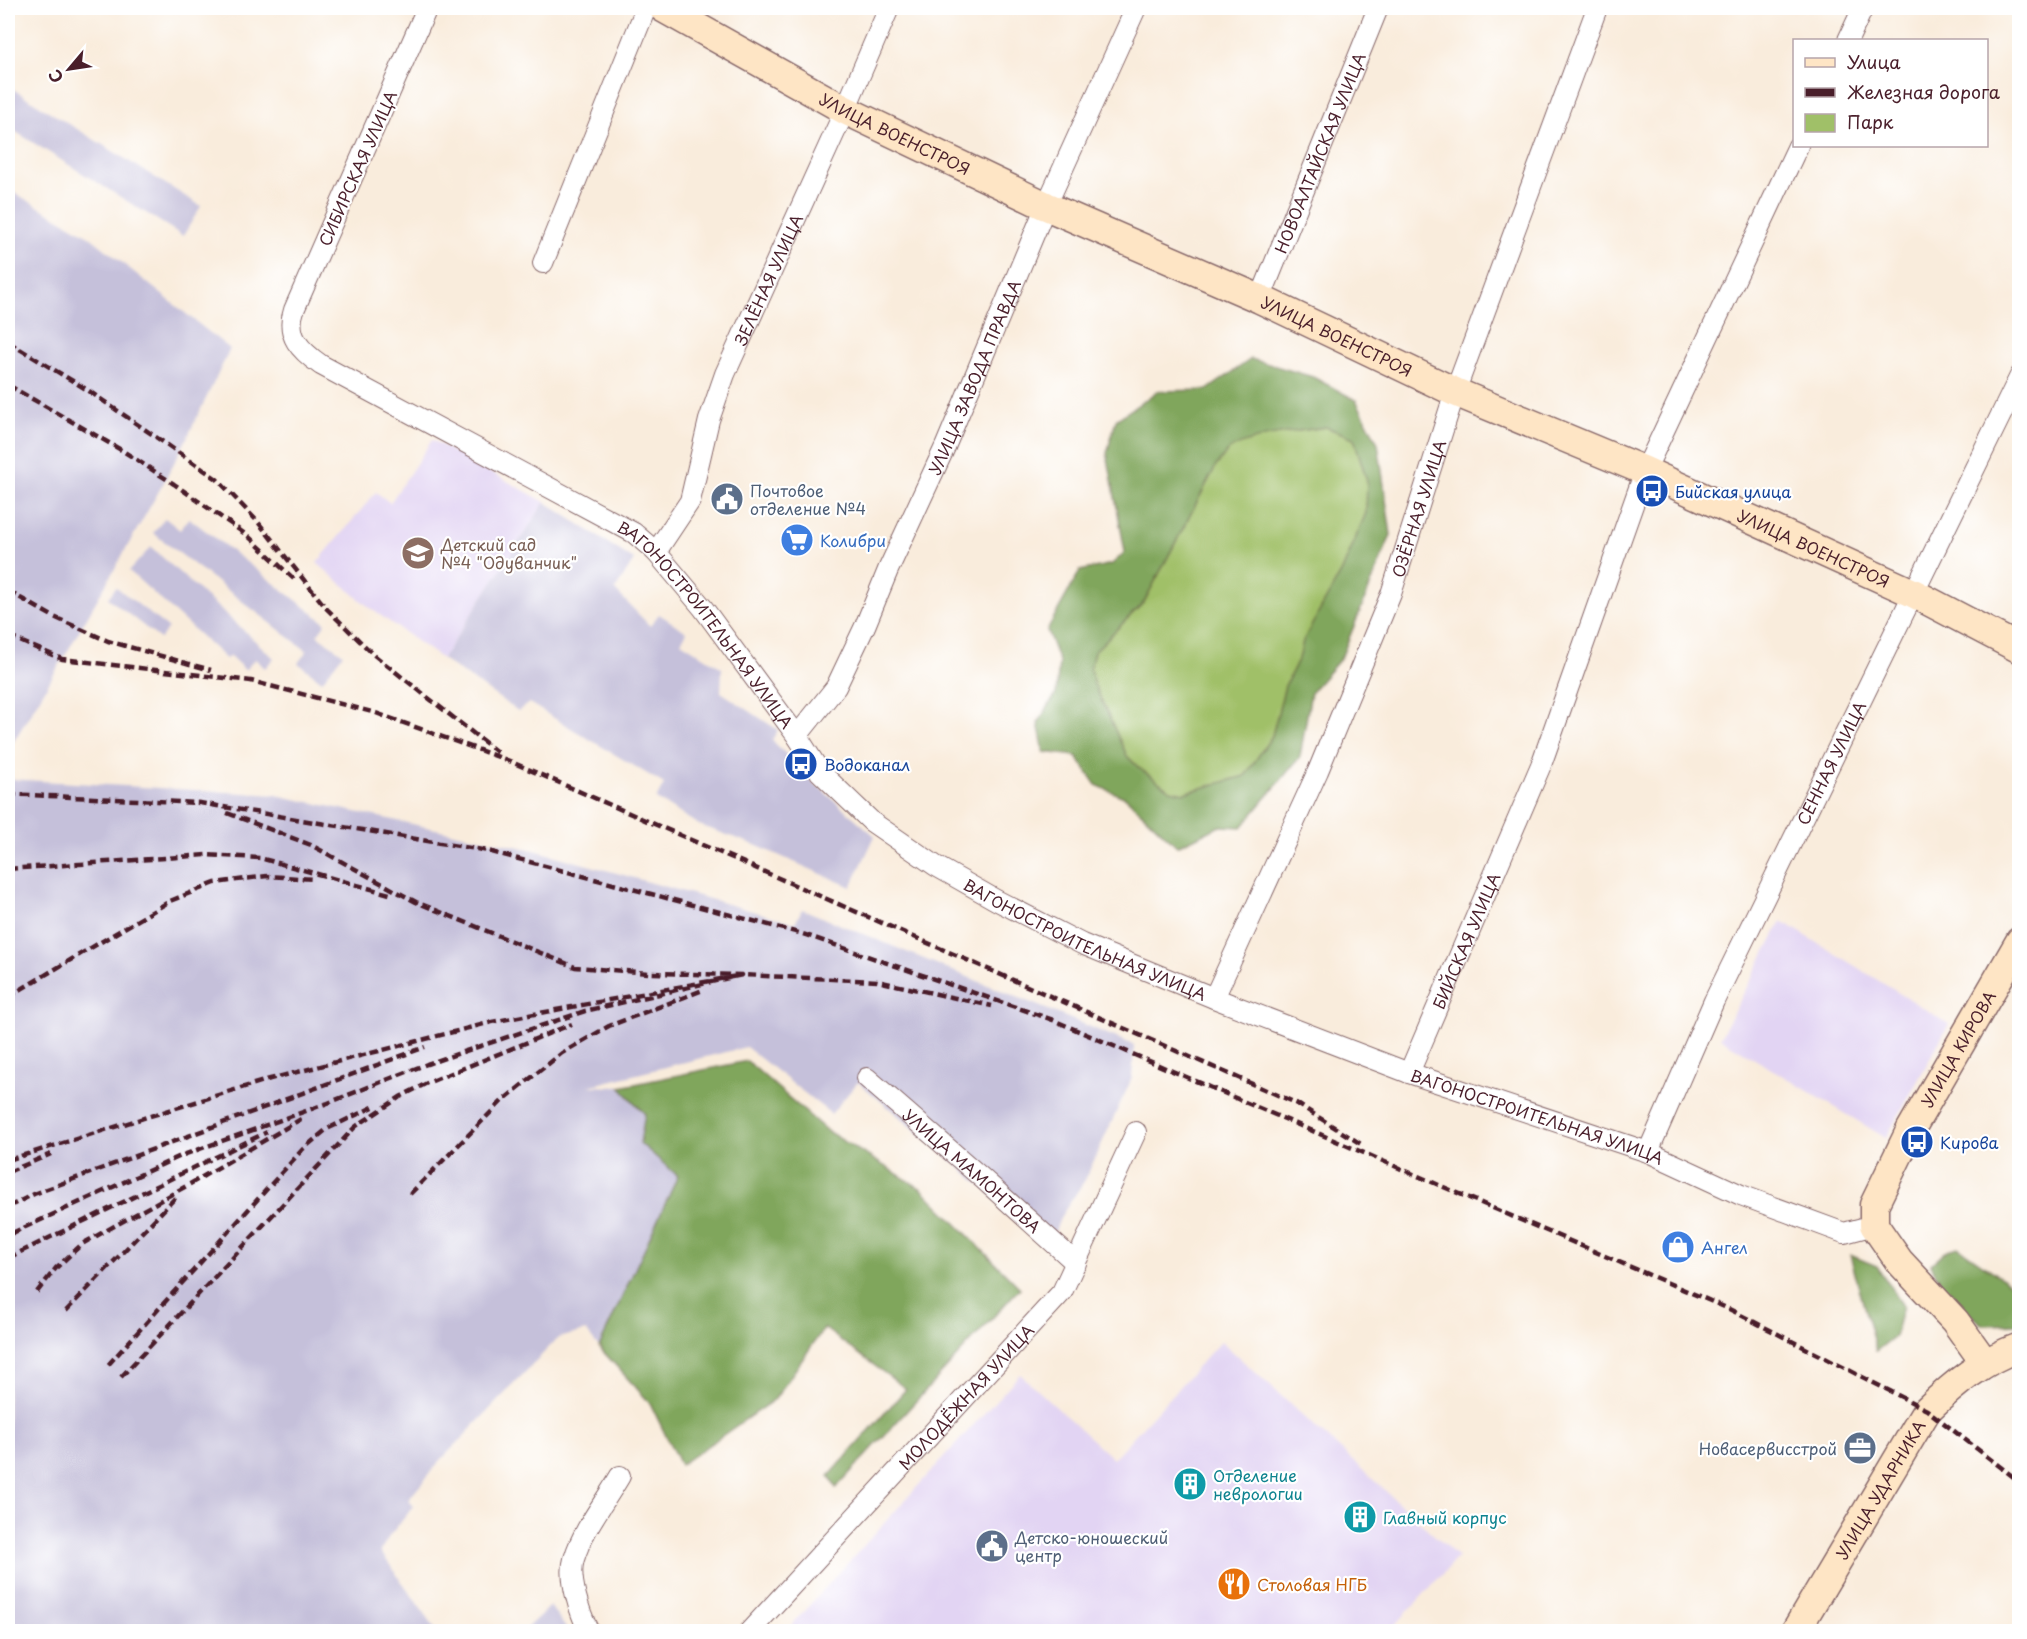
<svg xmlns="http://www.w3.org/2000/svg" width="2027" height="1639" font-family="'Playpen Sans',sans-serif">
  <rect width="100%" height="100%" fill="#fff"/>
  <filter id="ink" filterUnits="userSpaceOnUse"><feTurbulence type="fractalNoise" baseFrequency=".0167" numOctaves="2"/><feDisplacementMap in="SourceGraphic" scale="12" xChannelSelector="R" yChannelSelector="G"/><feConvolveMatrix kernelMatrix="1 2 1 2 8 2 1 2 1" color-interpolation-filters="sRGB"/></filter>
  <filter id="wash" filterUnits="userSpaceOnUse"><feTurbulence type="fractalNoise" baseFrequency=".008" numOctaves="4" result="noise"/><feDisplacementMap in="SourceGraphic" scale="24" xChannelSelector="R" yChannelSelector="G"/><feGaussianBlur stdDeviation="1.35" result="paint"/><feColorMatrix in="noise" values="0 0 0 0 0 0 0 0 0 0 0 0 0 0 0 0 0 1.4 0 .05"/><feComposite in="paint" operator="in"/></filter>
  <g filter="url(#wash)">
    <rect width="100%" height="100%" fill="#f9ecdc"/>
    <path fill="#e2d4f3" d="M 432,440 L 545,502 L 442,659 L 370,608 L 317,563 L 376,492 L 390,503 Z
      M 1782,921 L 1949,1024 L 1886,1138 L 1720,1038 Z
      M 1221,1341 L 1458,1557 L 1390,1631 L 786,1631 L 1020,1374 L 1113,1459 Z"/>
    <path fill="#c5c0da" d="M 8,86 L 201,206 L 183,236 L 8,127 Z
      M 8,189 L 89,236 L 230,349 L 185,442 L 163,484 L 70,647 L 8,751 Z
      M 545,502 L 634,560 L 615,590 L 650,626 L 659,614 L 687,632 L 681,642 L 722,668 L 721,692 L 778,730 L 772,740 L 813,782 L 875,836 L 851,887 L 755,845 L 699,825 L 656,799 L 664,784 L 529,703 L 518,711 L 442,659 Z
      M 165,518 L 180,530 L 189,518 L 326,623 L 317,635 L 343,654 L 322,681 L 298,663 L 307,651 L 153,533 Z
      M 151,547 L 274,658 L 265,668 L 255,659 L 245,670 L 230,656 L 226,659 L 129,571 Z
      M 116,587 L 168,628 L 160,639 L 108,598 Z
      M 8,779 L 276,795 L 534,850 L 795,923 L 802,909 L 1134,1045 L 1132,1078 L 1085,1180 L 1061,1216 L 1048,1249 L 984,1188 L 858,1082 L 831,1114 L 746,1047 L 589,1086 L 620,1087 L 646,1114 L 640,1143 L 678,1176 L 599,1347 L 586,1331 L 558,1338 L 441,1460 L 408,1500 L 414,1506 L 390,1535 L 380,1551 L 437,1631 L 8,1631 Z
      M 550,1606 L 568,1631 L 523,1631 Z"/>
    <path fill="#a0c068" stroke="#75704a" stroke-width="1.5" d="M 1326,427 L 1354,438 L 1367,481 L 1366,513 L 1342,571 L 1303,641 L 1300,656 L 1285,686 L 1272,736 L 1245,776 L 1184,793 L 1170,790 L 1139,768 L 1127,756 L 1120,741 L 1094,684 L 1090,668 L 1093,652 L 1144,602 L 1216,466 C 1220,462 1224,455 1228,451 C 1245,437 1303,430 1326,427 Z"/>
    <path fill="#80a65c" stroke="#656244" stroke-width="1.5" fill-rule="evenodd" d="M 1251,359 L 1313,377 L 1356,400 L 1378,443 L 1391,535 L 1341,658 L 1311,692 L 1300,757 L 1242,827 L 1220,826 L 1177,846 L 1126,798 L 1096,785 L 1076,756 L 1044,752 L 1038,723 L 1056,694 L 1059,662 L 1047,630 L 1080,571 L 1112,564 L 1125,552 L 1107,453 L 1116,420 L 1158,391 L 1207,390 ZM 1326,427 L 1354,438 L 1367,481 L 1366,513 L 1342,571 L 1303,641 L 1300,656 L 1285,686 L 1272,736 L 1245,776 L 1184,793 L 1170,790 L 1139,768 L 1127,756 L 1120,741 L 1094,684 L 1090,668 L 1094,652 L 1144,602 L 1216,466 C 1220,462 1224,455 1228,451 C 1245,437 1303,430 1326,427 Z
      M 747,1061 L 827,1131 L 922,1189 L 1020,1288 L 836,1488 L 829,1476 L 906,1389 L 824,1328 L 775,1399 L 680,1465 L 650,1403 L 599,1347 L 678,1176 L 640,1143 L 645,1114 L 620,1087 Z
      M 1958,1247 L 2019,1290 L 2019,1324 L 1984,1325 L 1947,1297 L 1931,1264 L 1947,1250 Z
      M 1850,1255 L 1877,1266 L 1903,1306 L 1895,1336 L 1876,1351 Z"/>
  </g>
  <g filter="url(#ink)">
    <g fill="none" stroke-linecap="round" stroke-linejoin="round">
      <g stroke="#876769" stroke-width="22">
        <g id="street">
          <path id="s1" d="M 427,8 L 294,310 C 285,336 301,351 321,365 L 634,533 L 656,552 L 703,608 L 797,736 L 820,772 L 872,822 L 936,866 L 996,900 L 1082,944 L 1214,998 L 1409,1073 L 1648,1152 L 1741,1195 L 1844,1233 L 1874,1225"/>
          <path d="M 1848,40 L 1863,8"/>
          <path d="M 543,263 L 646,8"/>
          <path id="s2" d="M 1260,299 L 1378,8"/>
          <path id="s3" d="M 656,552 L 690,501 L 709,420 L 725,374 L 845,110 L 889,8"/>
          <path id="s4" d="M 797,736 L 836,687 L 865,626 L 888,570 L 945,447 L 1046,206 L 1136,8"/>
          <path id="s5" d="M 1214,998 L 1318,771 L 1391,594 L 1455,392 L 1597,8"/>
          <path id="s6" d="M 1409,1073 L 1541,765 L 1645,471 L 1798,146"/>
          <path id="s7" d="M 867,1078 L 982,1178 L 1076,1263"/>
          <path id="s8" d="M 1648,1152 L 1714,1001 L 2020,376"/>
          <path d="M 589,1632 C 580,1613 568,1579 574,1559 C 583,1529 605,1502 620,1476"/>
          <path id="s9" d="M 749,1632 L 1062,1292 L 1136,1132"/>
        </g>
      </g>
      <g stroke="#876769" stroke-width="31">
        <g id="secondary">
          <path id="s10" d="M 663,8 L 845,110 L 1046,206 L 1260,299 L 1455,392 L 1645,471 L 1913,593 L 2020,649"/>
          <path id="s11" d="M 1985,1363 L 1955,1321 L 1899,1261 L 1874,1225 L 1874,1205 L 1911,1129 L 2020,941"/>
          <path id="s12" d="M 1795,1632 L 1927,1410 C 1954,1384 1983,1360 2020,1347"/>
        </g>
      </g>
      <use href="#street" stroke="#fff" stroke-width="20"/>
      <use href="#secondary" stroke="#fee5c5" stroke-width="28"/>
      <path stroke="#4a1f2b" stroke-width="4.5" stroke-dasharray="9 4.5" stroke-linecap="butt" d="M 8,342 L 86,389 L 217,479 L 258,522 L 327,609 L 374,655 L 497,752
        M 8,385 L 123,451 L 174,484 L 248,536 L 296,581
        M 8,591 L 54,617 L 108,641 L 211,670
        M 8,636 L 62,659 L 251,681 L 376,713 L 507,760 L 1296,1103 L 1361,1144
        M 8,794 L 200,803 L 488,851 L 803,934 L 1053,1020 L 1729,1309 L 1927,1410 L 2020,1482
        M 227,813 L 311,845 L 416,902 L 575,967 L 649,973 L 742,975 L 877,981 L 992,1006
        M 8,869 L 207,855 L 260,858 L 393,895
        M 8,997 L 170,901 L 215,883 L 267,876 L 314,879
        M 8,1160 L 270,1079 L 492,1022 L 742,975 L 585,1011 L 427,1064 L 328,1103 L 183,1155 L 8,1235
        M 8,1172 L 51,1154
        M 410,1194 L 502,1101 L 562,1053 L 609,1026 L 703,990
        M 8,1207 L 34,1194 L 425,1047
        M 8,1258 L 267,1132
        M 37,1292 L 56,1268 L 82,1244 L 190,1184 L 301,1119
        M 66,1311 L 177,1196
        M 108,1365 L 303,1149 L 327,1129 L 375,1106
        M 121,1377 L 355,1127 L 400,1097 L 427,1083 L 572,1024"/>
    </g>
  </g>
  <defs>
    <g id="bus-disc" transform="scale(1.725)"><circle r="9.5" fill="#1a4fb4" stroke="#fff"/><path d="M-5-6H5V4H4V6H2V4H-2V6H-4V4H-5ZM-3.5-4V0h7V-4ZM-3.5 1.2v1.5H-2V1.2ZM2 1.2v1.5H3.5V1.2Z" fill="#fff"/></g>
    <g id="civic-disc" transform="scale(1.725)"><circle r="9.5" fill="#5c6f8a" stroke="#fff"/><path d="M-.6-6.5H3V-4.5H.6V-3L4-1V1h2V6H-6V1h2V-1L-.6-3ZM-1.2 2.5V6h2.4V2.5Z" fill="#fff"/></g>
    <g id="supermarket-disc" transform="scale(1.725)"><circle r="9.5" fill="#3f7fe0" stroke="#fff"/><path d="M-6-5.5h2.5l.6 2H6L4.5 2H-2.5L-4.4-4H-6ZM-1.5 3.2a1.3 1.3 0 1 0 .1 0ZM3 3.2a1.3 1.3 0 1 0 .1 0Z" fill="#fff"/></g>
    <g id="school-disc" transform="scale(1.725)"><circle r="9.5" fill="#8d6e63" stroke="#fff"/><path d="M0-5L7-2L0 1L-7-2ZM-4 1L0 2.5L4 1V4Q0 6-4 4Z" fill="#fff"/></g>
    <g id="shop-disc" transform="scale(1.725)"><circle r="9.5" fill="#3f7fe0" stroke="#fff"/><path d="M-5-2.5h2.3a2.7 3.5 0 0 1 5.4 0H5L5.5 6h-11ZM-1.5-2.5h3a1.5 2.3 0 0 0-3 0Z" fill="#fff"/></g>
    <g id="office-disc" transform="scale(1.725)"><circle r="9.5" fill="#5c6f8a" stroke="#fff"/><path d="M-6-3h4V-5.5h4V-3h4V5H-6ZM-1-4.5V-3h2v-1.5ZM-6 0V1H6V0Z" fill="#fff"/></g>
    <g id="building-disc" transform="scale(1.725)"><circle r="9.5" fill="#0f9aa8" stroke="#fff"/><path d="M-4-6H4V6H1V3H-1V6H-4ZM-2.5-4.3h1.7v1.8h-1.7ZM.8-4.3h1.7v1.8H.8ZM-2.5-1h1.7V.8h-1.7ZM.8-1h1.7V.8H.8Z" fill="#fff"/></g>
    <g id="restaurant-disc" transform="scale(1.725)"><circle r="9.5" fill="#e8710a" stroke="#fff"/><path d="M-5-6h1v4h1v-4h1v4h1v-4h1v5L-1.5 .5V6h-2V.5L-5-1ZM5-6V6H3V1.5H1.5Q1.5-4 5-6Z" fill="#fff"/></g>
  </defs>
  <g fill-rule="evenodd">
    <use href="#bus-disc" x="1652" y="491"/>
    <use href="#civic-disc" x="727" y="499"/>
    <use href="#supermarket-disc" x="797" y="540"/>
    <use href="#school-disc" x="418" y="553"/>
    <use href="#bus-disc" x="801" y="764"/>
    <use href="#bus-disc" x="1917" y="1142"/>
    <use href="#shop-disc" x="1678" y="1247"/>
    <use href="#office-disc" x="1860" y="1448"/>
    <use href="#building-disc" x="1190" y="1484"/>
    <use href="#building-disc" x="1360" y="1517"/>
    <use href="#civic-disc" x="992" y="1546"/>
    <use href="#restaurant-disc" x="1234" y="1584"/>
  </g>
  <g text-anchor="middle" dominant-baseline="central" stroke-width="4.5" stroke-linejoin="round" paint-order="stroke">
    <g font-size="16" fill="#4a1f2b" stroke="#fff">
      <text stroke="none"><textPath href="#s10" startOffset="264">УЛИЦА ВОЕНСТРОЯ</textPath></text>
      <text stroke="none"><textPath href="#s2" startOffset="158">НОВОАЛТАЙСКАЯ УЛИЦА</textPath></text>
      <text transform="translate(357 168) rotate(-66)">СИБИРСКАЯ УЛИЦА</text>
      <text stroke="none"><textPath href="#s3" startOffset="297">ЗЕЛЁНАЯ УЛИЦА</textPath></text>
      <text stroke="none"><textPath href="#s10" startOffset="750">УЛИЦА ВОЕНСТРОЯ</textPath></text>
      <text stroke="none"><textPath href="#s4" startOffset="402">УЛИЦА ЗАВОДА ПРАВДА</textPath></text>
      <text stroke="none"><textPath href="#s5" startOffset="531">ОЗЁРНАЯ УЛИЦА</textPath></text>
      <text stroke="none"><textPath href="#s10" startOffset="1272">УЛИЦА ВОЕНСТРОЯ</textPath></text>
      <text stroke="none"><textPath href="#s1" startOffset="868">ВАГОНОСТРОИТЕЛЬНАЯ УЛИЦА</textPath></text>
      <text stroke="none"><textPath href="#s8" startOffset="430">СЕННАЯ УЛИЦА</textPath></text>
      <text stroke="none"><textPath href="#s1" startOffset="1372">ВАГОНОСТРОИТЕЛЬНАЯ УЛИЦА</textPath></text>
      <text stroke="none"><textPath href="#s6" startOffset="144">БИЙСКАЯ УЛИЦА</textPath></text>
      <text stroke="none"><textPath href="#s11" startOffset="375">УЛИЦА КИРОВА</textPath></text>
      <text stroke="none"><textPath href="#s1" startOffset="1858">ВАГОНОСТРОИТЕЛЬНАЯ УЛИЦА</textPath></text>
      <text stroke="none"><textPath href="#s7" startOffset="140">УЛИЦА МАМОНТОВА</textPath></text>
      <text stroke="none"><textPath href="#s9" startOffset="320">МОЛОДЁЖНАЯ УЛИЦА</textPath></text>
      <text stroke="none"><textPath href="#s12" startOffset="166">УЛИЦА УДАРНИКА</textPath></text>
    </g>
    <g font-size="16" fill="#4e5e75" stroke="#fff" text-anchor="start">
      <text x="750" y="490">Почтовое<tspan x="750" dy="18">отделение №4</tspan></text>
      <text x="1837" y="1448" text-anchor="end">Новасервисстрой</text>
      <text x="1015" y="1537">Детско-юношеский<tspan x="1015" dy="18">центр</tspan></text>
    </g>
    <g font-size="16" fill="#164399" stroke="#fff" text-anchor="start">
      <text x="1675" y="491">Бийская улица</text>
      <text x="824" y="764">Водоканал</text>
      <text x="1940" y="1142">Кирова</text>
    </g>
    <g font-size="16" fill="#366cbe" stroke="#fff" text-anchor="start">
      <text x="820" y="540">Колибри</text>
      <text x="1701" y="1247">Ангел</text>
    </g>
    <g font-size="16" fill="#785e54" stroke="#fff" text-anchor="start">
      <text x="441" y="544">Детский сад<tspan x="441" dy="18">№4 "Одуванчик"</tspan></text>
    </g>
    <g font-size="16" fill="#0d838f" stroke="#fff" text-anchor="start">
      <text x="1213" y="1475">Отделение<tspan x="1213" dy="18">неврологии</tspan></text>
      <text x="1383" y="1517">Главный корпус</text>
    </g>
    <g font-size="16" fill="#c56008" stroke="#fff" text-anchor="start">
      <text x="1257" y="1584">Столовая НГБ</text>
    </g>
  </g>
  <rect width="2027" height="1639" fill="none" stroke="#fff" stroke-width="30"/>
  <rect x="1793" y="39" width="195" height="108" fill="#ffffff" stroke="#b7a5aa" stroke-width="1.5"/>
  <rect x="1805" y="58" width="30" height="9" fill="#fee5c5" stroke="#b7a5aa" stroke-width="1.5"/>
  <text x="1847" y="69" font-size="18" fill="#4a1f2b">Улица</text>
  <rect x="1805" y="88" width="30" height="9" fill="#4a1f2b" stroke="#b7a5aa" stroke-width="1.5"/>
  <text x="1847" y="99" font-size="18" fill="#4a1f2b">Железная дорога</text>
  <rect x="1805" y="114" width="30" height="18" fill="#a0c068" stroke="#b7a5aa" stroke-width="1.5"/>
  <text x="1847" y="129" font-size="18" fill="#4a1f2b">Парк</text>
  <g transform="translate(69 69) rotate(241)" stroke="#ffffff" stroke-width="4.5" paint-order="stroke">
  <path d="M0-4.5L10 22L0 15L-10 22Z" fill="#4a1f2b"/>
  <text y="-9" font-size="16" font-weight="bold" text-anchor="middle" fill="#4a1f2b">С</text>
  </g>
</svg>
